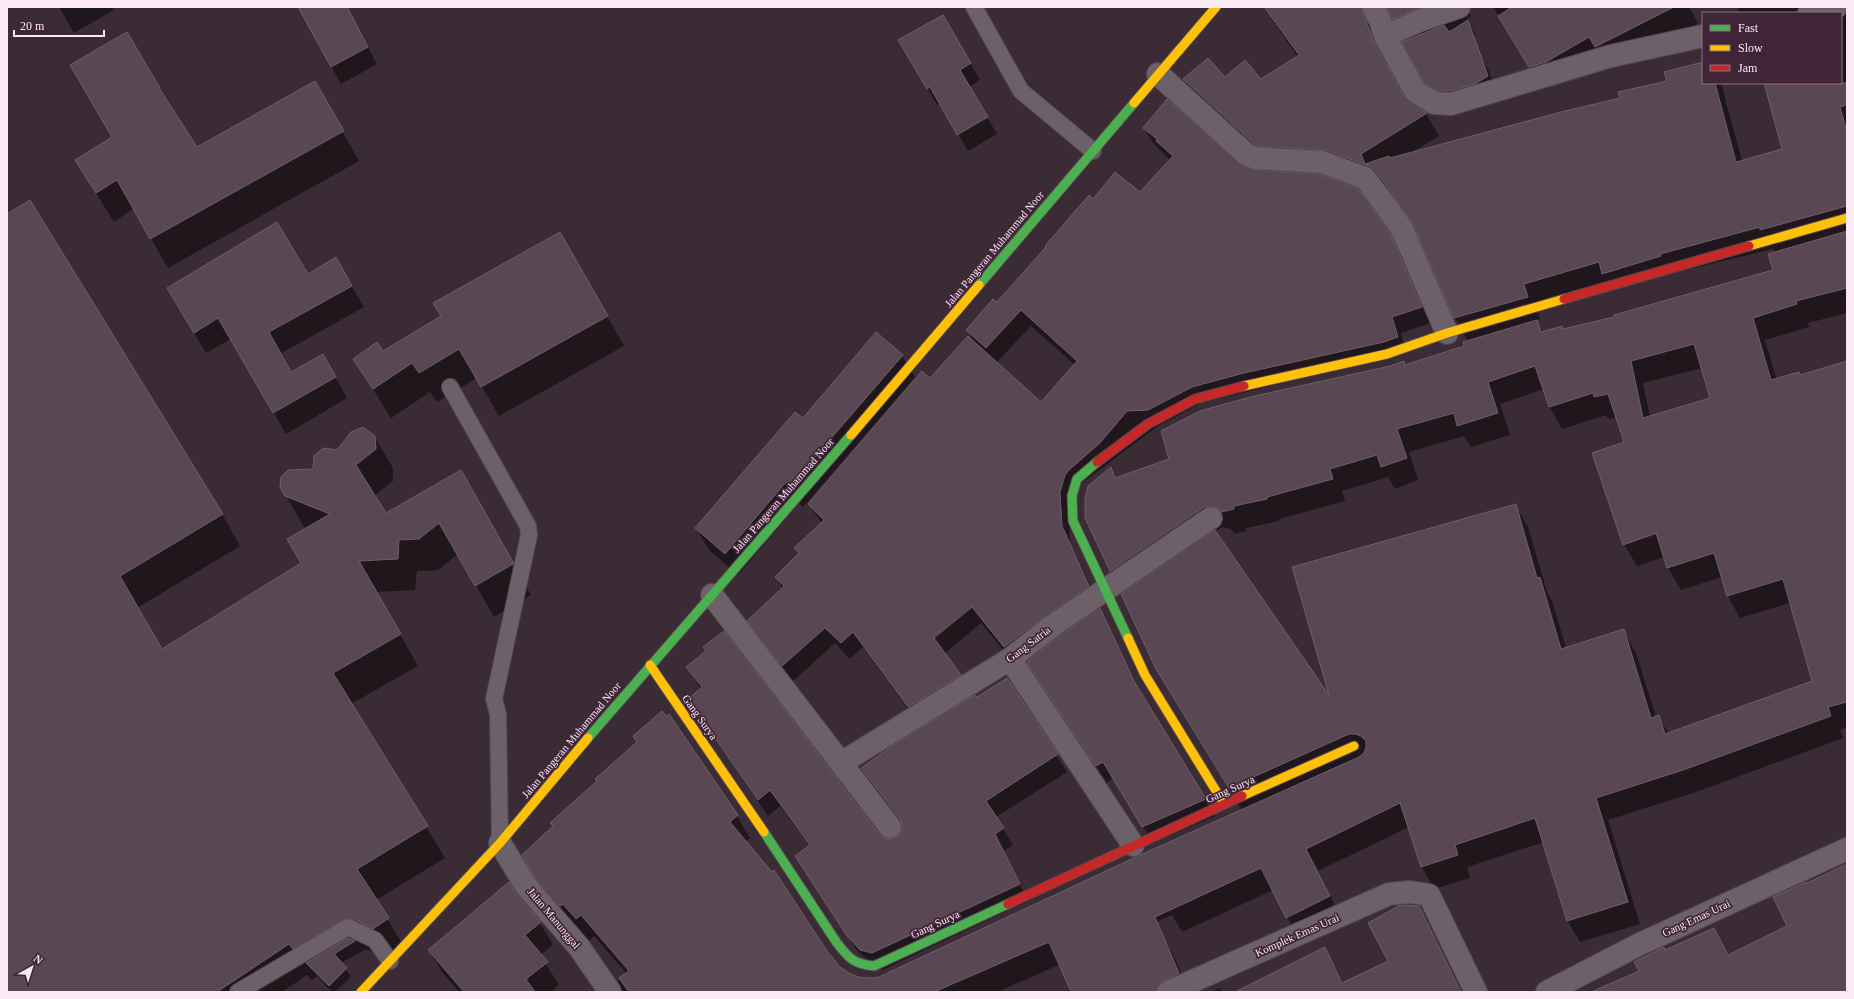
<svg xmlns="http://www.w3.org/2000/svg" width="1854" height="999" font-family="'Times New Roman',serif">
  <rect width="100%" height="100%" fill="#3a2b35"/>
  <path fill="#0007" fill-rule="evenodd" d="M 59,7 L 112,7 L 114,10 L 74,33 Z
    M 299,7 L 346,7 L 377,64 L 341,84 Z
    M 1263,7 L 1467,7 L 1471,17 L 1467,18 L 1476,35 L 1451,50 L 1479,54 L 1489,71 L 1497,93 L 1435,99 L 1427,85 L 1442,94 L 1443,93 L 1425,81 L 1407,41 L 1394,19 L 1387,16 L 1373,30 L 1386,65 L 1405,99 L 1426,114 L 1439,136 L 1412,152 L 1621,99 L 1668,82 L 1703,63 L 1703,83 L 1721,83 L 1742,161 L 1783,150 L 1768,83 L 1841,83 L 1841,13 L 1739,13 L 1737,7 L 1847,7 L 1847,313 L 1808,323 L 1809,327 L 1765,340 L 1777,380 L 1800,376 L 1847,362 L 1847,727 L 1840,730 L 1843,738 L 1696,792 L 1608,820 L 1640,924 L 1580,942 L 1567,920 L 1544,842 L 1467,867 L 1470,878 L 1434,889 L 1422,867 L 1409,827 L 1318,871 L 1342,919 L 1299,939 L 1273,890 L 1182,932 L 1172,915 L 997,992 L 623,992 L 618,981 L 627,974 L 594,936 L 589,941 L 576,925 L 573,928 L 550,901 L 536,877 L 553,827 L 551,823 L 668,716 L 737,816 L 750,838 L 745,842 L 826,951 L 845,972 L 856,977 L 873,979 L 880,978 L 1243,811 L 1170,691 L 1086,518 L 1110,468 L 1116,479 L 1171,459 L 1390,367 L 1404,362 L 1406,366 L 1466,346 L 1468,341 L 1455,318 L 1418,233 L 1389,192 L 1340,172 L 1271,168 L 1197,102 L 1184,80 L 1225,79 L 1261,80 L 1298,57 ZM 1773,249 L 1775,253 L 1774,271 L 1615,317 L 1563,330 L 1543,333 L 1536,320 L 1540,319 L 1536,306 ZM 1702,368 L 1711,399 L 1650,417 L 1643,383 ZM 1544,389 L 1549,406 L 1562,429 L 1606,415 L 1608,419 L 1617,417 L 1625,443 L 1624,544 L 1637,566 L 1664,557 L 1668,568 L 1681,590 L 1722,577 L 1728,596 L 1740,618 L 1790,603 L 1813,682 L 1669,734 L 1658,716 L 1656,717 L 1636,653 L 1623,631 L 1566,648 L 1552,601 L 1547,592 L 1528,527 L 1515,505 L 1330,700 L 1214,531 L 1223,527 L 1230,529 L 1235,534 L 1246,531 L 1246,528 L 1279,521 L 1279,519 L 1345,501 L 1342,491 L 1388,477 L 1395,489 L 1418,480 L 1409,452 L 1464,436 L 1471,447 L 1510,435 L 1500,404 ZM 1660,531 L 1661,533 L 1627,544 L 1627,542 Z
    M 1493,7 L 1537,7 L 1505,26 Z
    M 1574,7 L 1689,7 L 1698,23 L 1675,36 L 1672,30 L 1605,64 L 1540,83 L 1522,54 Z
    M 942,16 L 980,80 L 969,87 L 997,134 L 968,151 L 940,103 L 937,105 L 900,40 Z
    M 127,34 L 172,110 L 197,148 L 315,82 L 359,161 L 168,268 L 134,208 L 114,222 L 76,161 L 113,137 Z
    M 1144,128 L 1237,164 L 1389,234 L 1399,251 L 1430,323 L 1401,333 L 1406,353 L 1201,403 L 1158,426 L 1078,486 L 1069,509 L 1070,543 L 1098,602 L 1014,663 L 981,623 L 944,654 L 969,691 L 918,723 L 863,647 L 850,659 L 835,643 L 792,682 L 758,637 L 749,621 L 783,589 L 776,577 L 799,554 L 795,548 L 822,523 L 809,504 L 930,379 L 974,342 L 967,330 L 997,304 L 1093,200 L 1140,193 L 1170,160 L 1154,144 ZM 1031,326 L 1075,365 L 1041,403 L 996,363 Z
    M 7,215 L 222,514 L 240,546 L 137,608 L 162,650 L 302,563 L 307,528 L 304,527 L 281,487 L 313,470 L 337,451 L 374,436 L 393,468 L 393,481 L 374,496 L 385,514 L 479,502 L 531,595 L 494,617 L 458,554 L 438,570 L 417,571 L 415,590 L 376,592 L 418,666 L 351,704 L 445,858 L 376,900 L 406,950 L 392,960 L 366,949 L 341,963 L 351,977 L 335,992 L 332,992 L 317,976 L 312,980 L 307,975 L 282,992 L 7,992 Z
    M 560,233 L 624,346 L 499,416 L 477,378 L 437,402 L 430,392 L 391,418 L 354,359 L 383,352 L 442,317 Z
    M 336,259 L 364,307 L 280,354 L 291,373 L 323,355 L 347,398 L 286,434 L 231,339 L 206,353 L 180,309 L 307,275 Z
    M 902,356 L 915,377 L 803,507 L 799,503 L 738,575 L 709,550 L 696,528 Z
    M 1100,610 L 1109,627 L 1141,695 L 1215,816 L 1153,843 L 1113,778 L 1107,783 L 1028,662 Z
    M 687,667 L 879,835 L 884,839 L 891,840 L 898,838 L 902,833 L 903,827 L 872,785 L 862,769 L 1007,679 L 1067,772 L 996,817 L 1013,845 L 1003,851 L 1028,901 L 882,970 L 858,952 L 806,873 L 796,856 L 810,846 L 780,806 L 768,816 L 699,715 L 690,699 L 701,689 Z
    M 1847,866 L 1847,992 L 1594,992 L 1640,972 L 1665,951 L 1714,929 L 1729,956 L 1788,927 L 1807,885 Z
    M 516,895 L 540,923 L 553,945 L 540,955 L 559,985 L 551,992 L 459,992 L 442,972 L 429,950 Z
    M 1419,907 L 1462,992 L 1237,992 L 1324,948 L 1344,984 L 1389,961 Z
    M 1163,937 L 1175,959 L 1189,992 L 1065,992 Z
    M 1220,988 L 1222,992 L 1212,992 Z"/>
  <path fill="#5a4754" stroke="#6d6069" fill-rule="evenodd" d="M 298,7 L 347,7 L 368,47 L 331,67 Z
    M 1264,7 L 1361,7 L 1374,42 L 1404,97 L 1427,113 L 1361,154 L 1365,164 L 1389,156 L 1390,158 L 1561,112 L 1620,98 L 1618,92 L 1667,81 L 1664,72 L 1703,62 L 1703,83 L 1715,83 L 1736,162 L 1782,149 L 1764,83 L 1847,83 L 1847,105 L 1840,107 L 1847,132 L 1847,206 L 1760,230 L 1760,227 L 1660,254 L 1661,256 L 1602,274 L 1599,262 L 1524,284 L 1528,297 L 1454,318 L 1412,222 L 1375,170 L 1369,166 L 1326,150 L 1258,146 L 1253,143 L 1183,79 L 1208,58 L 1225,77 L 1245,60 L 1261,79 L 1299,55 Z
    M 1387,7 L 1420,7 L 1393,19 Z
    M 1512,7 L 1674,7 L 1595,47 L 1589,37 L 1546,62 L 1529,67 L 1498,16 Z
    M 943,15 L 971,63 L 960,70 L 988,117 L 957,135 L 930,87 L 927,89 L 898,40 Z
    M 1468,20 L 1488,76 L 1475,84 L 1450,91 L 1438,91 L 1424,82 L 1402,42 L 1444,25 L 1449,32 Z
    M 127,32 L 160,88 L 159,88 L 197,147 L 315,81 L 344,131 L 150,239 L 117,180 L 96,193 L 75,160 L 112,137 L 70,65 Z
    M 1167,99 L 1241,165 L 1254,170 L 1319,174 L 1357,188 L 1390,233 L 1422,307 L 1392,317 L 1398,337 L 1384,342 L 1244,373 L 1192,387 L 1148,410 L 1127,411 L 1100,443 L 1069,470 L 1065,475 L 1060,492 L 1062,526 L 1089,586 L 1045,616 L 1004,647 L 972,607 L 934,638 L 961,675 L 908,707 L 853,632 L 841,643 L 825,628 L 782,666 L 747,621 L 784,586 L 775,577 L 799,553 L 794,548 L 824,520 L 808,504 L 922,371 L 930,378 L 968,336 L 1041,402 L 1077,361 L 1021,310 L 986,348 L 966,330 L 993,299 L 997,302 L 1046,247 L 1045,246 L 1089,195 L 1093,199 L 1115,172 L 1140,192 L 1173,156 L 1156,141 L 1157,139 L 1143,128 Z
    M 30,200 L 223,514 L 120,576 L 162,649 L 301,563 L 287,539 L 330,514 L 285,496 L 280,487 L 281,477 L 288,470 L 313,469 L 314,456 L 323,448 L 337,450 L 351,432 L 363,427 L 375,436 L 376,449 L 356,465 L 386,513 L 461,470 L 513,562 L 513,564 L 475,586 L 439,523 L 419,539 L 399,540 L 398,559 L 359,561 L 401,634 L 333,673 L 428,826 L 357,869 L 389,918 L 373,929 L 352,918 L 344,919 L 293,949 L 289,944 L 217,992 L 7,992 L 7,214 Z
    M 277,222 L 308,274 L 336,257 L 352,286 L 269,332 L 291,372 L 323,354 L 336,377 L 273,413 L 218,318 L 194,333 L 167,288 Z
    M 1847,231 L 1847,288 L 1796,301 L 1797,304 L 1753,318 L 1771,380 L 1799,372 L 1800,375 L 1847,361 L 1847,702 L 1828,707 L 1831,716 L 1683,770 L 1596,798 L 1628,902 L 1567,921 L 1535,818 L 1455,845 L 1458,855 L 1421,867 L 1400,803 L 1306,849 L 1330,896 L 1286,918 L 1261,868 L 1155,917 L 1179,973 L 1163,981 L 1158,985 L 1156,992 L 1071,992 L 1049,942 L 934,992 L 629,992 L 619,978 L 629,971 L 581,915 L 576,919 L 563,904 L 560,906 L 536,879 L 522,855 L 553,826 L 550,823 L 597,781 L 595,779 L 637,742 L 633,736 L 662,711 L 667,716 L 669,714 L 738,815 L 730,822 L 772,872 L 774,870 L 827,951 L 840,967 L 849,973 L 858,977 L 873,978 L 879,977 L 1138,856 L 1359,757 L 1364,753 L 1366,747 L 1366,741 L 1361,736 L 1355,734 L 1349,734 L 1229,788 L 1156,669 L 1121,594 L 1215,530 L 1329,695 L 1292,567 L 1516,504 L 1537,578 L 1540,577 L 1561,649 L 1624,629 L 1651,718 L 1659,715 L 1665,734 L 1812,681 L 1783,579 L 1727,596 L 1714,553 L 1667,568 L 1656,533 L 1623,545 L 1592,453 L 1624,442 L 1608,394 L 1594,397 L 1593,393 L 1549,407 L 1535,366 L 1488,382 L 1498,413 L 1457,426 L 1454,413 L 1397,429 L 1407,458 L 1381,467 L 1377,455 L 1330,469 L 1333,479 L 1267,497 L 1267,499 L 1234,506 L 1234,509 L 1222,512 L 1216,507 L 1210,506 L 1204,507 L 1110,571 L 1085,518 L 1085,498 L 1088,486 L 1111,467 L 1115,478 L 1169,459 L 1161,431 L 1200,411 L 1250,397 L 1390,366 L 1404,361 L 1405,365 L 1464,346 L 1463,342 L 1537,320 L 1541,332 L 1562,326 L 1563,329 L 1614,317 L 1614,315 L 1773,270 L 1768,254 ZM 1694,344 L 1710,398 L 1643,418 L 1631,361 Z
    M 560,232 L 608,316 L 481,387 L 459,349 L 419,373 L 412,363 L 373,389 L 353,359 L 377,342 L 383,351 L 441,316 L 433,303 Z
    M 876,332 L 903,355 L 790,486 L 786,482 L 725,554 L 695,528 L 795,412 L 803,418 Z
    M 1100,608 L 1134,681 L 1206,799 L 1142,827 L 1103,762 L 1096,766 L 1027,662 L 1059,636 Z
    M 724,631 L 880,835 L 886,839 L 892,839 L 898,837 L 902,831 L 902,825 L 900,819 L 861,768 L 898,742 L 975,695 L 977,697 L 1007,678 L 1058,754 L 986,801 L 1004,828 L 995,834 L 1020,884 L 872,953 L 860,950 L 847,936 L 795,856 L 810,845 L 770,790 L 758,800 L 688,699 L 702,687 L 686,667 L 706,651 L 703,647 Z
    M 1847,864 L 1847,992 L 1591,992 L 1639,971 L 1634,962 L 1664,947 L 1665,950 L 1714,928 L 1728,955 L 1787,926 L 1773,897 L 1806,882 L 1807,883 Z
    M 509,882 L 516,894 L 541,922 L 525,935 L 548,962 L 526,979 L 535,992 L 464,992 L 428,950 Z
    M 1400,905 L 1419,906 L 1461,992 L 1235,992 L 1325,947 L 1342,983 L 1388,961 L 1368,923 Z
    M 348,938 L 355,941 L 334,954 L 347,968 L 329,986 L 306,963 Z"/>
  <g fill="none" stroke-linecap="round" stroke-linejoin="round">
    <g stroke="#554750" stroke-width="18">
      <path id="lane" d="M 974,7 L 1021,91 L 1093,151
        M 450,387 L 528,526 L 529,535 L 494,699 L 498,714 L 500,843
        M 238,992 L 348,927 L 375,940 L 390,961"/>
    </g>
    <g stroke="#554750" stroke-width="24">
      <path id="street" d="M 1373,7 L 1380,20 L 1385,36 L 1415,91 L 1434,103 L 1451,104 L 1611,56 L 1703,36
        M 1809,13 L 1836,7
        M 1385,36 L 1421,20 L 1459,7
        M 1158,74 L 1246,154 L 1255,158 L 1322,162 L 1365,178 L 1401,227 L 1447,333
        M 712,595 L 890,827
        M 1010,659 L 1133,845
        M 841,763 L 1010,659 L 1052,626 L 1211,518
        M 500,843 L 526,886 L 579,947 L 610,992
        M 1168,992 L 1389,894 L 1410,892 L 1429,895 L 1476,992
        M 1547,992 L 1640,944 L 1847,849"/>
    </g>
    <g stroke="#554750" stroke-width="11">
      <path id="fast" d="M 979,285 L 1134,103
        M 1097,462 L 1077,479 L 1072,496 L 1073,521 L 1128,638
        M 588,738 L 851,435
        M 764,832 L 837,943 C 849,958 853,964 874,966 L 1008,904"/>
    </g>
    <g stroke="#554750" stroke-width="11">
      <path id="slow" d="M 1134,103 L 1216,7
        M 1749,246 L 1847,218
        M 1244,386 L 1387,354 L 1447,333 L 1564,299
        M 851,435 L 979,285
        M 1128,638 L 1145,675 L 1224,804
        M 650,665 L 764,832
        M 1242,796 L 1354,746
        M 361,992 L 500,843 L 588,738"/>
    </g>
    <g stroke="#554750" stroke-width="11">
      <path id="jam" d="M 1564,299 L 1749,246
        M 1097,462 L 1148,424 L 1195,399 L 1244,386
        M 1008,904 L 1242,796"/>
    </g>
    <use href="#lane" stroke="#6d6169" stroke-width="16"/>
    <use href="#street" stroke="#6d6169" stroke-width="22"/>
    <use href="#fast" stroke="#4caf50" stroke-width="9"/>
    <use href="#slow" stroke="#ffc107" stroke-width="9"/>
    <use href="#jam" stroke="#c62828" stroke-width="9"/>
  </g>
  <g text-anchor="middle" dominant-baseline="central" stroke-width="3.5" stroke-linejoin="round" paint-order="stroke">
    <g font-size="11" fill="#fce9f6" stroke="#402538">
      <text transform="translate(994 249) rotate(-50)">Jalan Pangeran Muhammad Noor</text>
      <text transform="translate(783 495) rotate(-49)">Jalan Pangeran Muhammad Noor</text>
      <text transform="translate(1028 644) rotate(-37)">Gang Satria</text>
      <text transform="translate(700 717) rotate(55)">Gang Surya</text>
      <text transform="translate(571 740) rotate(-50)">Jalan Pangeran Muhammad Noor</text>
      <text transform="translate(1230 789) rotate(-24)">Gang Surya</text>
      <text transform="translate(554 918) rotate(50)">Jalan Manunggal</text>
      <text transform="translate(1696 918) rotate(-25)">Gang Emas Urai</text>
      <text transform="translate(935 924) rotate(-25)">Gang Surya</text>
      <text transform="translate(1297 935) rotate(-24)">Komplek Emas Urai</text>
    </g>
  </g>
  <rect width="1854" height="999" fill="none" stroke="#fce9f6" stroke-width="16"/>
  <rect x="1702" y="12" width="140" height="72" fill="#402538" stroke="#8b7384"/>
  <rect x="1710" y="25" width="20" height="6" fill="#4caf50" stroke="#8b7384"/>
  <text x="1738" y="32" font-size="12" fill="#fce9f6">Fast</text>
  <rect x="1710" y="45" width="20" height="6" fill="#ffc107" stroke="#8b7384"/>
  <text x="1738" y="52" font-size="12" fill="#fce9f6">Slow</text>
  <rect x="1710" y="65" width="20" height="6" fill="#c62828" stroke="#8b7384"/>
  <text x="1738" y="72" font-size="12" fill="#fce9f6">Jam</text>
  <g transform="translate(32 967) rotate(39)" stroke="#402538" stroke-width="3" paint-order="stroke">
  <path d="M0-3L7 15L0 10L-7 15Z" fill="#fce9f6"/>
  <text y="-6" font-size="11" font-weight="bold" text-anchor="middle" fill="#fce9f6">N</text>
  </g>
  <path d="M14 30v6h90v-6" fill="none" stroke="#fce9f6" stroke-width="2"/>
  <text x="20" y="30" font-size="12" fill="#fce9f6" stroke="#402538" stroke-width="3" paint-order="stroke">20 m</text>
</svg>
